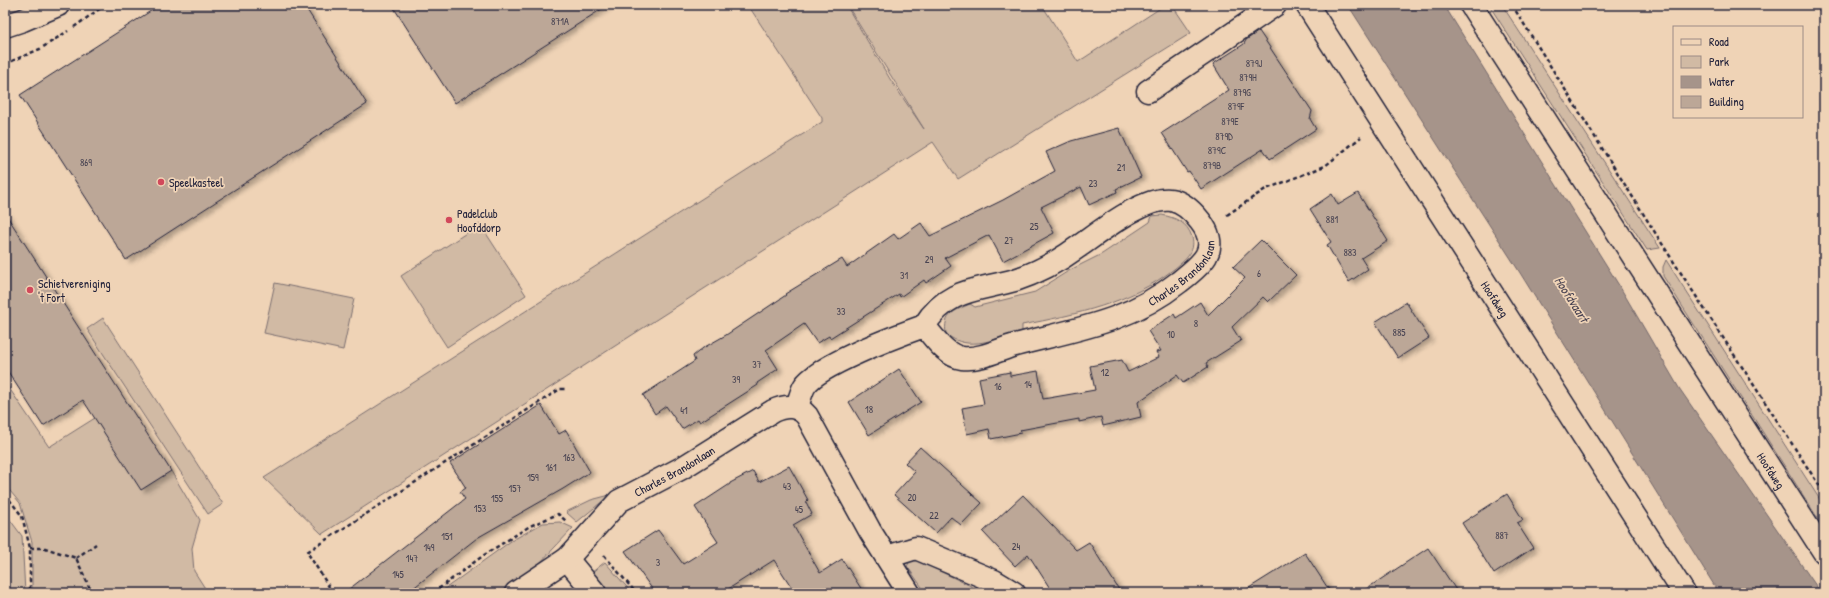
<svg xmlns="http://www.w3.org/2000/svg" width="1829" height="598" font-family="'Patrick Hand',sans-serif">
  <defs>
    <filter id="shadow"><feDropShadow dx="4.5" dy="2.5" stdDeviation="2" flood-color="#0004"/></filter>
  </defs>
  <rect width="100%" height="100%" fill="#efd3b6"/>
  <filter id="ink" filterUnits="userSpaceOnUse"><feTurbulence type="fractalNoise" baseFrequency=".025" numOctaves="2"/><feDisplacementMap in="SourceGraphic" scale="8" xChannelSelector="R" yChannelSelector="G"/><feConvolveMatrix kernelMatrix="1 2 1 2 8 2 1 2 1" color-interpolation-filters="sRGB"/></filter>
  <g filter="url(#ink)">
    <path fill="#d1baa4" stroke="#7a6e70" d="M 748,5 L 846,5 L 890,79 L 924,129 L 847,5 L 1042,5 L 1078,62 L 1165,5 L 1172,5 L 1191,33 L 958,179 L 933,142 L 322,534 L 264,478 L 822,122 L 822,118 Z
      M 1489,5 L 1502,5 L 1660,248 L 1647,250 Z
      M 1162,215 C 1176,218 1187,222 1192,237 C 1196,252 1185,260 1174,269 C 1129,304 1077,314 1022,325 L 1022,331 C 996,338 969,353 946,334 C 943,314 954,311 970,304 L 975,307 L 1035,292 L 1070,270 L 1102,254 L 1150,222 L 1152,216 Z
      M 480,224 L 526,295 L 447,347 L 401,276 Z
      M 1666,260 L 1824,506 L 1824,528 L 1663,276 L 1663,267 Z
      M 275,283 L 354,299 L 343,350 L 264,333 Z
      M 103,318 L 223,504 L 208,514 L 87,329 Z
      M 5,382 L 49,447 L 95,418 L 171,471 L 200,520 L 192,548 L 194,571 L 208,593 L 32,593 L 32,542 L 20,503 L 5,485 Z
      M 610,495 L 577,522 L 566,512 L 591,500 Z
      M 5,513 L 22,536 L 25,593 L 5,593 Z
      M 560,522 L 573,528 L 538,565 L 503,593 L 439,593 L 511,541 L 543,523 Z
      M 911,560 L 917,560 L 975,588 L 991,593 L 926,593 L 907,566 Z
      M 605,562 L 632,593 L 608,593 L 591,573 Z"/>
    <path fill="#a6948a" stroke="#71666a" d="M 1348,5 L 1444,5 L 1620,287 L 1679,388 L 1821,593 L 1719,593 L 1517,268 Z"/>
    <path fill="#bca797" stroke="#22223b" filter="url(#shadow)" d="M 160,5 L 304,5 L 367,104 L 126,260 L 20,95 Z
      M 392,5 L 608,5 L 455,103 Z
      M 1259,31 L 1312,111 L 1310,119 L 1316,129 L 1270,159 L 1263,149 L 1201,189 L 1189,171 L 1187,172 L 1162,133 L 1229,90 L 1213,64 L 1244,44 L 1246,40 Z
      M 1119,128 L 1141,177 L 1116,189 L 1117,192 L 1089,205 L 1081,187 L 1041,207 L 1054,233 L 1003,261 L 989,235 L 945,258 L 951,266 L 926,283 L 924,280 L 900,297 L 899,294 L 830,338 L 829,336 L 817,343 L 804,324 L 766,350 L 778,369 L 757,383 L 758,385 L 700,422 L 698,419 L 682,429 L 666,406 L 655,414 L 643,395 L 695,361 L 693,356 L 703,348 L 726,335 L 786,295 L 785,294 L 842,259 L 847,267 L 894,234 L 898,239 L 921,223 L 930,236 L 1003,200 L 1055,171 L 1046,152 L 1071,141 Z
      M 1358,193 L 1388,241 L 1361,258 L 1368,269 L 1349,282 L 1327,245 L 1331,242 L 1310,209 L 1332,194 L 1338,205 Z
      M 5,213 L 171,471 L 141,490 L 83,400 L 43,426 L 5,367 Z
      M 1261,240 L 1296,275 L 1268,302 L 1263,297 L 1232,327 L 1241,341 L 1206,363 L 1208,367 L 1183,383 L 1177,375 L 1138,402 L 1141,417 L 1103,426 L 1101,417 L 1079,422 L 1079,419 L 1020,430 L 1021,433 L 991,439 L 989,429 L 967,434 L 962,408 L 984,404 L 979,378 L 1010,372 L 1010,376 L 1038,371 L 1043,399 L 1095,390 L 1090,366 L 1122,360 L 1128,372 L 1159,357 L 1156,352 L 1161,351 L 1148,331 L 1174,314 L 1176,318 L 1200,302 L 1208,315 L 1245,278 L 1233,267 Z
      M 1406,302 L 1429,338 L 1398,358 L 1375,322 Z
      M 899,369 L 921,402 L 869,435 L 849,402 Z
      M 541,405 L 559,434 L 566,430 L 590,472 L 563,489 L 477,538 L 407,593 L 344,593 L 465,499 L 460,492 L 466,488 L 450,463 Z
      M 920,447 L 982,503 L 961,525 L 951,517 L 936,533 L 894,495 L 915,472 L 905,463 Z
      M 789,466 L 808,500 L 806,502 L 812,514 L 793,525 L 820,573 L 842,559 L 864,593 L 791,593 L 794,591 L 774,560 L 722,593 L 655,593 L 625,551 L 658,530 L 683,564 L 718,542 L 695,507 L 730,484 L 730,483 L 753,471 L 759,482 Z
      M 1507,494 L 1523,520 L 1517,523 L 1533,548 L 1494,574 L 1462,523 Z
      M 1023,495 L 1076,550 L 1089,542 L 1121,593 L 1053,593 L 1028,554 L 1015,566 L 983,532 Z
      M 1428,548 L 1458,593 L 1360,593 Z
      M 1305,553 L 1331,593 L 1241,593 Z"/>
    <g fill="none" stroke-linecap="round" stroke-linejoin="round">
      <g stroke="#22223b" stroke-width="25">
        <g id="minor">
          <path id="s1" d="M 1307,5 L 1684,593"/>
          <path id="s2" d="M 1471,5 L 1824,552"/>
          <path d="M 5,26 L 23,20 L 58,5"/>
          <path d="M 1148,91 L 1275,5"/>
          <path id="s3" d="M 797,407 C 799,401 801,393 804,387 C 815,366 899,335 924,326 C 934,337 946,356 962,358 C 980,360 998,350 1015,345 C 1076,329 1127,323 1179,282 C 1188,275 1200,266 1206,256 C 1213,244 1208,231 1200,221 C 1193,212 1183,202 1171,200 C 1144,196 1100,232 1078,247 C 1059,261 1037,273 1015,280 C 976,291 948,288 924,326"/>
          <path d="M 887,557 L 916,548 L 994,581 L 1014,593"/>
          <path d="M 567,559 L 595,593"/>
          <path id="s4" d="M 516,593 L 567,559 L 619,501 L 682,468 L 773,411 C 786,405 798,405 807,416 L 870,531 L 909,593"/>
        </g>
      </g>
      <path stroke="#22223b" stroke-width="2.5" stroke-dasharray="4 3" stroke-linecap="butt" d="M 1512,5 L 1666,250 L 1824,493
        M 74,27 L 105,5
        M 5,64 L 40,49 L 68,31
        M 1227,215 L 1264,190 L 1325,166 L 1361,137
        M 5,494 L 22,516 L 30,548 L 30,593
        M 30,548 L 45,548 L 76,558 L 92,593
        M 604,555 L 636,593
        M 76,558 L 96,544
        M 333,593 L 307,552 L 560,389 L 566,389
        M 433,593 L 484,555 L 530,526 L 558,514 L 566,521"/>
      <use href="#minor" stroke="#efd3b6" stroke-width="22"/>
    </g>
  </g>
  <g fill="#d1495b" stroke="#efd3b6" stroke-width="1.5">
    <circle cx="161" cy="182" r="4"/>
    <circle cx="449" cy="220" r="4"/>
    <circle cx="30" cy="290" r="4"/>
  </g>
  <g text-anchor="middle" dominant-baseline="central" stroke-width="3.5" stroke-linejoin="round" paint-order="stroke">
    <g font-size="10" fill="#484352">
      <text x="560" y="21">871A</text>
      <text x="1254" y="63">879J</text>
      <text x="1248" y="77">879H</text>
      <text x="1242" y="92">879G</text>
      <text x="1236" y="106">879F</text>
      <text x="1230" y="121">879E</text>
      <text x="1224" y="136">879D</text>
      <text x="1217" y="150">879C</text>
      <text x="86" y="162">869</text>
      <text x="1212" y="165">879B</text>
      <text x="1121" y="167">21</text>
      <text x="1093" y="183">23</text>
      <text x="1332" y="219">881</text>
      <text x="1034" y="226">25</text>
      <text x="1009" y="240">27</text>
      <text x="1350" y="252">883</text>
      <text x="929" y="259">29</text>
      <text x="1259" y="273">6</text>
      <text x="904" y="275">31</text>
      <text x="841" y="311">33</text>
      <text x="1196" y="323">8</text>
      <text x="1399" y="332">885</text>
      <text x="1171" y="334">10</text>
      <text x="757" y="364">37</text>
      <text x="1105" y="372">12</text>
      <text x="736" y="379">39</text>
      <text x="1028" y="384">14</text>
      <text x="998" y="386">16</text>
      <text x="869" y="409">18</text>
      <text x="684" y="410">41</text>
      <text x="569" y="457">163</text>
      <text x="551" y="467">161</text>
      <text x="533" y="477">159</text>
      <text x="787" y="486">43</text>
      <text x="515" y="488">157</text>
      <text x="912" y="497">20</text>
      <text x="497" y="498">155</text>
      <text x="480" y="508">153</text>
      <text x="799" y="509">45</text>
      <text x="934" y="515">22</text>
      <text x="1502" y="535">887</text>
      <text x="447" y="536">151</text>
      <text x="1016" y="546">24</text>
      <text x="429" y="547">149</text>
      <text x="412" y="558">147</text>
      <text x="658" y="562">3</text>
      <text x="398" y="574">145</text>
    </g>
    <g font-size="12" fill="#22223b" stroke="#efd3b6" text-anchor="start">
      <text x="169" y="182">Speelkasteel</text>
      <text x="457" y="213">Padelclub<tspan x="457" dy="14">Hoofddorp</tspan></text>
      <text x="38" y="283">Schietvereniging<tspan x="38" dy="14">'t Fort</tspan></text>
    </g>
    <g font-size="12" fill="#22223b" stroke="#efd3b6">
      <text stroke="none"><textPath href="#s3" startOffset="449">Charles Brandonlaan</textPath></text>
      <text stroke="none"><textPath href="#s1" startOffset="349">Hoofdweg</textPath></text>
      <text stroke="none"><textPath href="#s4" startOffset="202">Charles Brandonlaan</textPath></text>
      <text stroke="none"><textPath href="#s2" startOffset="554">Hoofdweg</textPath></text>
    </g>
    <g font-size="13" font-style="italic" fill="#4a4453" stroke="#efd3b6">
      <text transform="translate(1572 299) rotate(57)">Hoofdvaart</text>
    </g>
  </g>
  <rect width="1829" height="598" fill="none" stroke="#efd3b6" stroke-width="20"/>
  <rect x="10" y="10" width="1809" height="578" fill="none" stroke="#22223b" stroke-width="1.5" filter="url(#ink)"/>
  <rect x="1673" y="26" width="130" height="92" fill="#efd3b6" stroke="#9d8c85"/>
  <rect x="1681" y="39" width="20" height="6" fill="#efd3b6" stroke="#9d8c85"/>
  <text x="1709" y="46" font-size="12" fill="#22223b">Road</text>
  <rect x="1681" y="56" width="20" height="12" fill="#d1baa4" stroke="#9d8c85"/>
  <text x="1709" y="66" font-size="12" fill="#22223b">Park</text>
  <rect x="1681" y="76" width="20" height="12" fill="#a6948a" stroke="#9d8c85"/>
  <text x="1709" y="86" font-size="12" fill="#22223b">Water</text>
  <rect x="1681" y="96" width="20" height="12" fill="#bca797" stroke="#9d8c85"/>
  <text x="1709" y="106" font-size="12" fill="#22223b">Building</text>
</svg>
